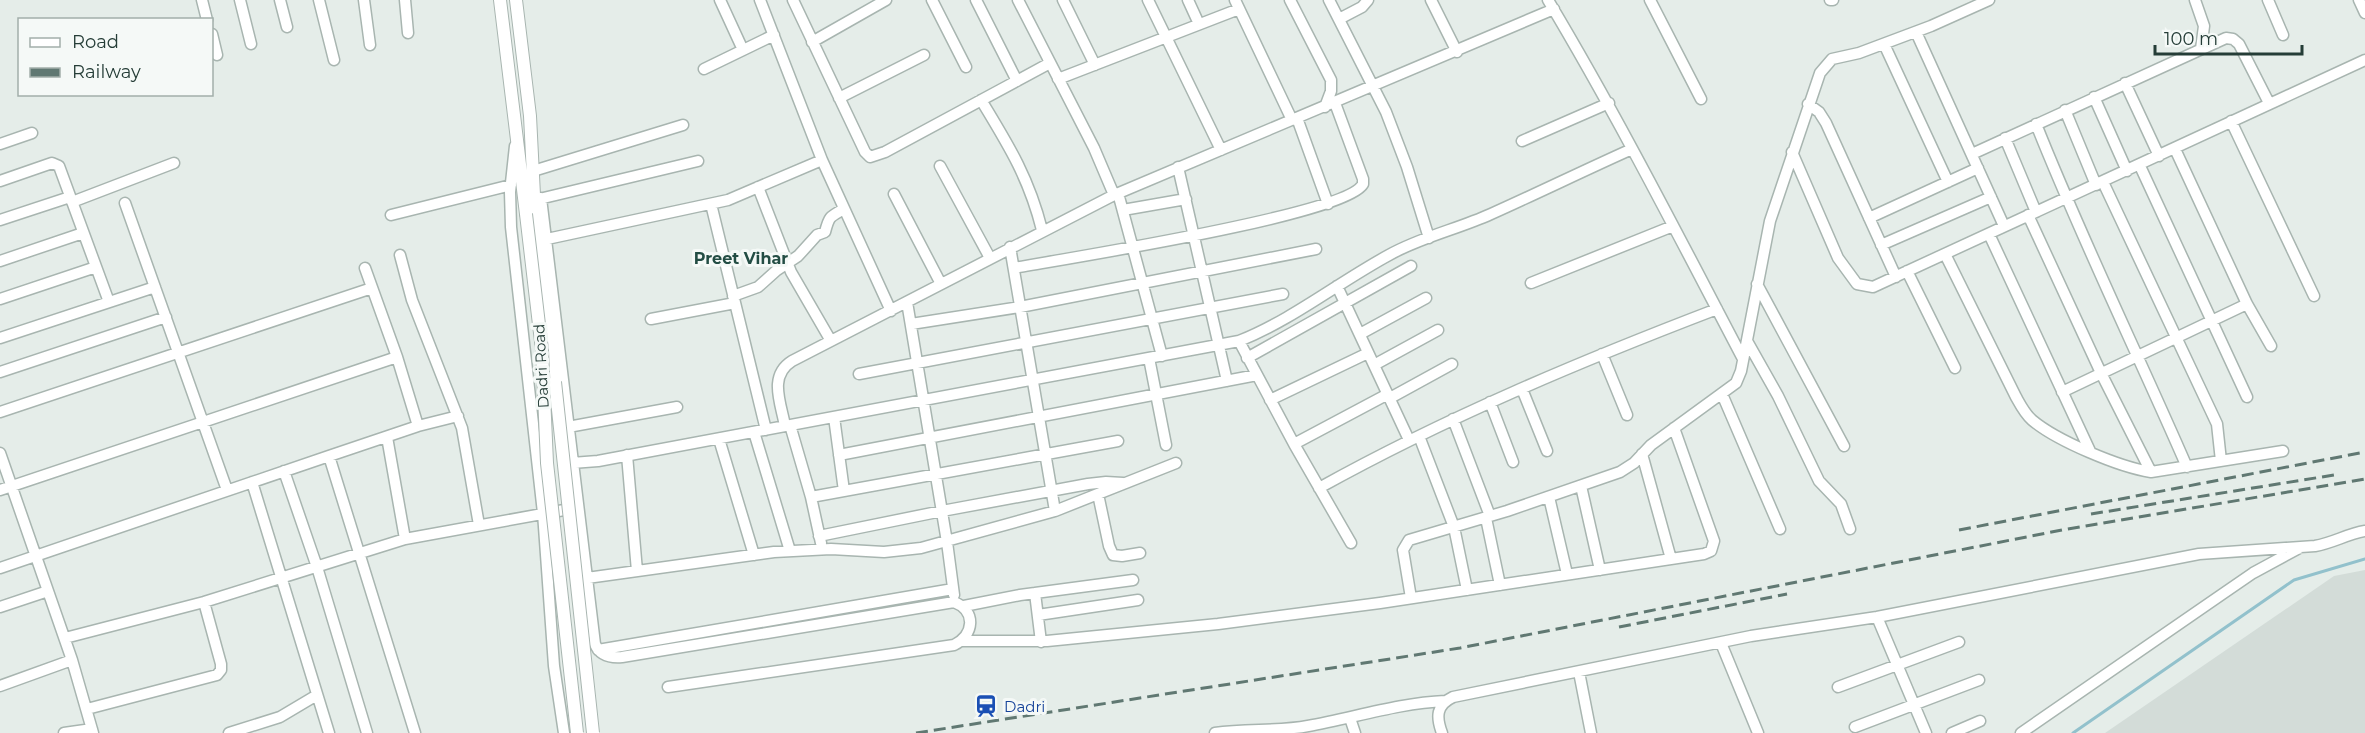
<svg xmlns="http://www.w3.org/2000/svg" width="2365" height="733" font-family="Montserrat,sans-serif">
  <rect width="100%" height="100%" fill="#e5ede9"/>
  <path fill="#d3dcd8" d="M 2365,570 L 2365,733 L 2105,733 L 2334,576 Z"/>
  <g fill="none" stroke-linecap="round" stroke-linejoin="round">
    <path stroke="#92c1cc" stroke-width="3" d="M 2073,733 L 2294,580 L 2365,559"/>
    <g stroke="#a8b5b0" stroke-width="13">
      <path id="minor" d="M 202,0 L 207,20
        M 240,0 L 251,44
        M 280,0 L 287,27
        M 319,0 L 334,60
        M 364,0 L 370,45
        M 405,0 L 408,33
        M 720,0 L 743,50
        M 760,0 L 822,160 L 891,311
        M 793,0 L 865,152 L 870,157 L 885,152 L 1050,63
        M 932,0 L 966,67
        M 976,0 L 1017,81
        M 1018,0 L 1094,148 L 1114,195
        M 1063,0 L 1095,65
        M 1148,0 L 1221,150
        M 1188,0 L 1199,24
        M 1235,0 L 1292,120
        M 1290,0 L 1331,80 L 1331,91 L 1325,107
        M 1329,0 L 1386,112 L 1407,167 L 1429,238
        M 1431,0 L 1457,52
        M 1548,0 C 1618,117 1680,239 1743,359
        M 1650,0 L 1701,99
        M 1830,0 L 1833,0
        M 2195,0 L 2204,26 L 2201,49
        M 2268,0 L 2283,35
        M 2359,0 L 2365,13
        M 1339,19 L 1362,7 L 1368,0
        M 1916,32 L 2004,226
        M 212,34 L 217,55
        M 812,42 L 886,0
        M 1884,44 L 1948,182
        M 704,69 L 774,35
        M 1058,79 L 1239,9
        M 2125,83 L 2159,156
        M 2094,97 L 2127,171
        M 839,98 L 924,55
        M 981,100 C 1009,146 1029,178 1042,230
        M 1808,104 L 1819,112 L 1826,123 L 1896,277
        M 2065,110 L 2096,185
        M 1297,118 L 1328,204
        M 2231,121 L 2314,296
        M 2036,124 C 2082,240 2137,352 2187,467
        M 2005,138 L 2036,212
        M 1522,141 L 1609,103
        M 0,144 L 32,133
        M 515,146 L 510,192 L 511,227 L 543,513 L 554,666 L 564,733
        M 2175,149 L 2247,304 L 2271,346
        M 1792,152 L 1838,258 L 1857,284 L 1873,287 L 2365,60
        M 1972,154 L 2226,38 L 2233,39 L 2239,44 L 2269,103
        M 940,166 L 990,258
        M 2140,166 L 2247,397
        M 1178,167 L 1227,381
        M 533,171 L 683,125
        M 0,181 L 52,163 L 59,166 L 109,302
        M 2103,182 L 2217,424 L 2221,461
        M 758,187 L 791,272 L 831,341
        M 1118,193 L 1162,356
        M 894,194 L 941,284
        M 541,198 L 595,644 C 600,656 610,658 622,657 L 954,602 C 977,611 974,635 954,645 L 668,687
        M 535,200 L 698,161
        M 72,202 L 174,163
        M 125,203 L 227,490
        M 711,204 L 766,430
        M 1123,210 L 1186,199
        M 391,215 L 511,185
        M 2028,215 L 2101,373 L 2151,472
        M 1869,218 L 1978,168
        M 0,220 L 70,197
        M 1989,234 L 2090,451
        M 547,239 L 728,200 L 822,160
        M 1881,245 L 1991,197
        M 1010,247 L 1055,511
        M 1945,254 L 2016,397 C 2021,406 2025,414 2032,420 C 2057,441 2119,467 2151,472 L 2283,451
        M 400,255 L 412,300 L 462,428 L 479,525
        M 0,261 L 83,233
        M 365,268 L 397,357 L 418,426
        M 1014,268 C 1062,259 1347,215 1363,184 L 1363,179 L 1335,103
        M 1907,271 L 1955,368
        M 1531,283 L 1673,226
        M 1757,284 L 1844,446
        M 1337,286 L 1409,440
        M 733,296 L 758,287 L 777,270 L 798,256 L 817,235 L 825,232 C 829,217 829,217 844,209
        M 0,299 L 96,267
        M 907,302 L 947,542 L 954,595
        M 651,319 L 735,303
        M 911,324 L 1020,307 L 1316,249
        M 1360,334 L 1426,298
        M 0,338 L 155,287
        M 1239,341 L 1294,444 L 1351,543
        M 1747,341 L 1778,396 L 1819,481 L 1841,504 L 1850,529
        M 1602,354 L 1627,415
        M 1149,358 L 1166,445
        M 1247,358 L 1411,266
        M 1374,365 L 1438,330
        M 0,372 L 166,317
        M 859,374 L 1283,294
        M 1522,389 L 1547,451
        M 2062,392 L 2247,304
        M 1722,394 L 1780,529
        M 1390,398 L 1452,364
        M 1270,400 L 1368,353
        M 1490,402 L 1513,462
        M 0,412 L 372,288
        M 834,417 L 844,491
        M 1453,419 L 1490,516
        M 790,425 L 811,497 L 821,543
        M 785,426 C 781,403 768,376 792,361 L 1114,195 L 1554,9
        M 568,427 L 677,407
        M 754,432 L 790,551
        M 1419,436 L 1454,527 L 1467,590
        M 387,437 L 405,539
        M 719,439 L 754,555
        M 1294,444 L 1388,394
        M 0,453 L 72,660 L 93,733
        M 1642,454 L 1671,559
        M 627,455 L 637,571
        M 839,455 L 1257,375
        M 329,456 L 415,733
        M 572,463 L 598,461 L 1239,341 C 1292,320 1339,282 1389,255 C 1421,237 1458,229 1491,214 C 1538,193 1585,170 1632,149
        M 284,471 L 317,567 L 367,733
        M 252,482 L 329,733
        M 1581,486 L 1600,570
        M 1319,488 C 1447,417 1581,361 1717,309
        M 0,490 L 397,357
        M 1098,494 L 1109,546 L 1113,555 L 1122,556 L 1140,553
        M 811,497 L 1118,441
        M 1549,497 L 1567,574
        M 1486,518 L 1500,585
        M 819,536 L 942,511 L 1088,484 L 1106,482 L 1123,483
        M 0,568 L 329,456 L 418,426 L 458,416
        M 587,578 L 774,552 L 831,549 L 884,552 L 921,548 L 1055,511 L 1176,463
        M 1035,593 L 1041,642
        M 1411,598 L 1403,550 L 1409,540 L 1507,511 L 1620,472 L 1634,463 L 1651,445 L 1736,383 L 1741,371 L 1770,221 L 1820,73 L 1832,59 L 1859,53 L 1931,26 L 1989,0
        M 964,606 L 1020,595 L 1133,580
        M 0,607 L 48,591
        M 1038,615 L 1138,600
        M 1877,617 L 1926,733
        M 65,638 L 204,602 L 405,539 L 575,508
        M 962,641 L 1047,641 L 1218,624 L 1380,603 L 1704,554 L 1711,551 L 1714,541 L 1674,428
        M 1721,643 L 1758,733
        M 598,650 L 953,589
        M 1579,672 L 1591,733
        M 0,686 L 72,660
        M 1838,687 L 1959,642
        M 87,709 L 217,675 L 221,670 L 221,664 L 204,602
        M 1350,718 L 1355,733
        M 1855,727 L 1979,680
        M 64,733 L 92,729
        M 229,733 L 280,717 L 317,695
        M 1215,733 C 1246,728 1277,732 1308,726 C 1353,718 1399,703 1445,701
        M 1442,733 C 1436,717 1436,705 1453,697 L 1751,636 L 1877,617 L 2199,554 L 2315,546 C 2333,543 2347,534 2365,531
        M 1952,733 L 1980,721
        M 2021,733 L 2221,595 L 2253,573 L 2301,547"/>
    </g>
    <g stroke="#a8b5b0" stroke-width="14">
      <path id="tertiary" d="M 500,0 L 526,214
        M 516,0 L 530,116 L 535,215 L 555,382"/>
    </g>
    <use href="#minor" stroke="#fff" stroke-width="10"/>
    <use href="#tertiary" stroke="#fff" stroke-width="12"/>
    <path stroke="#607872" stroke-width="3" stroke-dasharray="12 6" stroke-linecap="butt" d="M 2091,514 L 2334,475
      M 1959,530 L 2365,452
      M 1619,627 L 1787,594
      M 916,733 L 1460,648 L 2062,530 L 2365,479"/>
    <g stroke="#a8b5b0" stroke-width="14" stroke-linecap="butt">
      <path id="tertiary-bridge" d="M 526,214 L 542,350 L 547,463 L 577,733
        M 555,382 L 593,733"/>
    </g>
    <use href="#tertiary-bridge" stroke="#fff" stroke-width="12"/>
  </g>
  <defs>
    <g id="station-bare" transform="scale(1.8)"><path d="M-3-6H3Q5-6 5-4V2Q5 4 3 4L4.5 6H3L1.5 4h-3L-3 6H-4.5L-3 4Q-5 4-5 2V-4Q-5-6-3-6ZM-3.5-4v3h7v-3ZM-3.5 1v1.5H-2V1ZM2 1v1.5H3.5V1Z" fill="#1a4fb4" stroke="#f5f9f7" stroke-width="2.5" paint-order="stroke"/></g>
  </defs>
  <g fill-rule="evenodd">
    <use href="#station-bare" x="986" y="706"/>
  </g>
  <g text-anchor="middle" dominant-baseline="central" stroke-width="6" stroke-linejoin="round" paint-order="stroke">
    <g font-size="15" fill="#253d37" stroke="#f5f9f7">
      <text transform="translate(541 366) rotate(-93)">Dadri Road</text>
    </g>
    <g font-size="15" fill="#164399" stroke="#f5f9f7" text-anchor="start">
      <text x="1004" y="706">Dadri</text>
    </g>
    <g font-size="16" font-weight="bold" fill="#234d44" stroke="#f5f9f7">
      <text x="741" y="258">Preet Vihar</text>
    </g>
  </g>
  <rect x="18" y="18" width="195" height="78" fill="#f5f9f7" stroke="#a2aeaa" stroke-width="1.5"/>
  <rect x="30" y="38" width="30" height="9" fill="#ffffff" stroke="#a2aeaa" stroke-width="1.5"/>
  <text x="72" y="48" font-size="18" fill="#253d37">Road</text>
  <rect x="30" y="68" width="30" height="9" fill="#607872" stroke="#a2aeaa" stroke-width="1.5"/>
  <text x="72" y="78" font-size="18" fill="#253d37">Railway</text>
  <path d="M2155 45v9h147v-9" fill="none" stroke="#253d37" stroke-width="3"/>
  <text x="2164" y="45" font-size="18" fill="#253d37" stroke="#f5f9f7" stroke-width="4.5" paint-order="stroke">100 m</text>
</svg>
